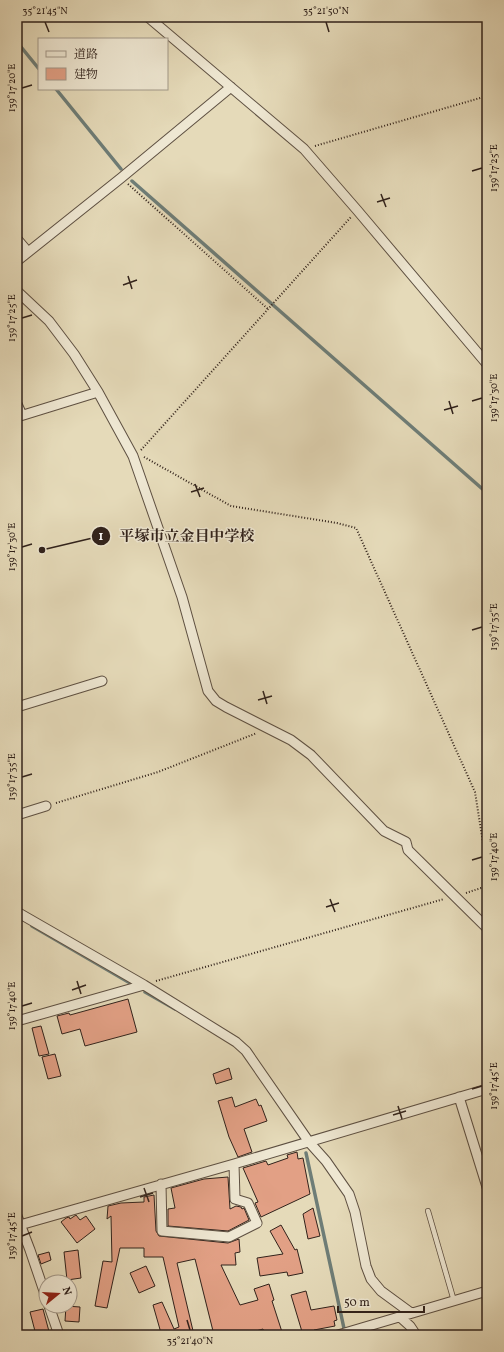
<svg xmlns="http://www.w3.org/2000/svg" width="504" height="1352" font-family="Vollkorn,'Noto Serif JP',serif">
  <rect width="100%" height="100%" fill="#e5dab9"/>
  <filter id="stains"><feTurbulence type="fractalNoise" baseFrequency=".005" numOctaves="4"/><feColorMatrix values="0 0 0 0 .2 0 0 0 0 .09 0 0 0 0 .02 0 0 0 .5 -.17"/></filter>
  <radialGradient id="worn" r=".72"><stop offset=".6" stop-color="#630" stop-opacity="0"/><stop offset="1" stop-color="#630" stop-opacity=".3"/></radialGradient>
  <g fill="none" stroke-linecap="round" stroke-linejoin="round">
    <path stroke="#6e7d77" stroke-width="3.5" d="M 17,42 L 39,69
      M 56,89 L 121,169
      M 132,181 L 487,493
      M 32,926 L 130,983
      M 145,992 L 175,1009
      M 306,1153 L 345,1333"/>
  </g>
  <path fill="#e2a085" stroke="#31221b" d="M 128,999 L 137,1032 L 85,1046 L 80,1029 L 62,1034 L 57,1016 L 69,1013 L 70,1015 Z
    M 41,1026 L 49,1054 L 39,1056 L 32,1028 Z
    M 55,1054 L 61,1076 L 48,1079 L 42,1057 Z
    M 229,1068 L 232,1079 L 216,1084 L 213,1074 Z
    M 232,1097 L 235,1107 L 256,1099 L 259,1106 L 261,1105 L 267,1121 L 244,1129 L 252,1152 L 238,1157 L 229,1137 L 218,1101 Z
    M 297,1152 L 298,1159 L 303,1158 L 310,1194 L 261,1217 L 255,1203 L 258,1202 L 243,1168 L 266,1161 L 268,1165 L 288,1158 L 287,1155 Z
    M 228,1177 L 230,1209 L 236,1206 L 241,1207 L 242,1209 L 244,1208 L 249,1220 L 228,1231 L 168,1226 L 168,1209 L 175,1208 L 171,1188 L 204,1179 Z
    M 154,1195 L 156,1231 L 159,1236 L 228,1243 L 239,1239 L 240,1252 L 235,1253 L 236,1265 L 221,1265 L 240,1305 L 258,1300 L 254,1289 L 269,1284 L 274,1300 L 272,1301 L 283,1335 L 265,1335 L 263,1329 L 242,1335 L 214,1335 L 195,1259 L 177,1263 L 194,1335 L 160,1335 L 161,1333 L 153,1305 L 162,1302 L 174,1329 L 179,1327 L 163,1257 L 144,1257 L 144,1248 L 120,1248 L 107,1308 L 95,1306 L 103,1261 L 112,1262 L 111,1216 L 107,1219 L 108,1206 L 121,1203 L 144,1202 L 144,1197 Z
    M 313,1208 L 320,1236 L 308,1239 L 303,1214 Z
    M 76,1215 L 80,1220 L 86,1216 L 95,1229 L 77,1243 L 61,1222 L 66,1218 L 69,1217 L 70,1219 Z
    M 281,1225 L 295,1250 L 297,1249 L 303,1273 L 288,1276 L 287,1272 L 260,1276 L 257,1258 L 283,1254 L 270,1231 Z
    M 78,1250 L 81,1278 L 67,1280 L 64,1252 Z
    M 49,1252 L 51,1260 L 41,1264 L 38,1255 Z
    M 146,1266 L 155,1286 L 139,1293 L 130,1273 Z
    M 306,1291 L 311,1310 L 334,1306 L 337,1320 L 334,1321 L 335,1326 L 314,1330 L 316,1335 L 303,1335 L 291,1295 Z
    M 66,1306 L 80,1307 L 79,1322 L 65,1321 Z
    M 43,1309 L 47,1324 L 50,1335 L 36,1335 L 30,1312 Z"/>
  <g fill="none" stroke-linecap="round" stroke-linejoin="round">
    <g stroke="#5e5042" stroke-width="6">
      <path id="service" d="M 428,1211 L 454,1301"/>
    </g>
    <g stroke="#5e5042" stroke-width="11">
      <path id="minor" d="M 148,17 L 304,149 L 357,210 L 487,364
        M 17,239 L 28,252
        M 17,261 L 121,178 L 231,87
        M 17,291 L 49,321 L 74,354 L 98,392 L 133,456 L 182,597 L 208,691 L 216,701 L 226,707 L 291,740 L 311,755 L 384,831 L 406,842 L 408,850 L 487,928
        M 17,404 L 22,415
        M 17,417 L 98,392
        M 17,707 L 102,681
        M 17,815 L 46,806
        M 17,912 L 144,985 L 236,1042 L 246,1051 L 309,1142 L 326,1161 L 349,1194 L 355,1212 L 366,1266 L 371,1279 L 381,1291 L 411,1313
        M 17,1021 L 144,985
        M 459,1097 L 487,1187
        M 161,1184 L 162,1231 L 229,1237 L 257,1223 L 248,1203 L 235,1199 L 234,1164
        M 17,1216 L 30,1250 L 46,1297
        M 20,1225 L 234,1164 L 487,1089
        M 49,1306 L 59,1335
        M 400,1317 L 410,1326 L 416,1335
        M 338,1335 L 487,1291"/>
    </g>
    <path stroke="#31221b" stroke-width="2" stroke-dasharray="1 2" stroke-linecap="butt" d="M 315,146 L 487,96
      M 128,184 L 268,309
      M 141,450 L 351,217
      M 144,457 L 231,506 L 337,523 L 356,528 L 475,792 L 486,862 L 487,864
      M 56,803 L 158,772 L 257,733
      M 466,893 L 487,886
      M 156,981 L 444,899"/>
    <use href="#service" stroke="#eee7d2" stroke-width="4.5"/>
    <use href="#minor" stroke="#eee7d2" stroke-width="9"/>
  </g>
  <path fill="none" stroke="#31221b" stroke-width="1.5" d="M 45,22 L 49,32M 326,22 L 329,32M 22,88 L 32,85M 472,171 L 482,168M 381,194 L 386,207M 377,202 L 390,198M 128,276 L 132,289M 123,285 L 137,280M 22,318 L 32,315M 449,401 L 453,414M 472,401 L 482,398M 444,410 L 458,406M 195,484 L 200,497M 191,492 L 204,488M 22,547 L 32,544M 472,630 L 482,627M 263,691 L 267,704M 258,700 L 272,696M 22,777 L 32,774M 472,860 L 482,857M 330,899 L 335,912M 326,907 L 339,903M 77,981 L 81,994M 72,990 L 86,985M 22,1006 L 32,1003M 472,1089 L 482,1086M 398,1106 L 402,1119M 393,1115 L 406,1111M 144,1188 L 149,1202M 140,1197 L 153,1193M 22,1236 L 32,1232M 187,1320 L 190,1330"/>
  <path fill="none" stroke="#31221b" stroke-width="1.5" d="M42 550L101 536"/>
  <g fill="#31221b" stroke="#eee7d2" stroke-width="1.5">
    <circle cx="42" cy="550" r="4"/>
    <circle cx="101" cy="536" r="10"/>
  </g>
  <g font-size="12" text-anchor="middle" font-weight="bold" fill="#fff">
    <text x="101" y="540">1</text>
  </g>
  <g font-size="15" text-anchor="middle" font-weight="bold" fill="#31221b" stroke="#eee7d2" stroke-width="3" stroke-linejoin="round" paint-order="stroke">
    <text x="187" y="541">平塚市立金目中学校</text>
  </g>
  <rect width="504" height="1352" fill="none" stroke="#e5dab9" stroke-width="44"/>
  <rect x="38" y="38" width="130" height="52" fill="#eee7d2" stroke="#a29889"/>
  <rect x="46" y="51" width="20" height="6" fill="#eee7d2" stroke="#a29889"/>
  <text x="74" y="58" font-size="12" fill="#31221b">道路</text>
  <rect x="46" y="68" width="20" height="12" fill="#e2a085" stroke="#a29889"/>
  <text x="74" y="78" font-size="12" fill="#31221b">建物</text>
  <g transform="translate(58 1294) rotate(72)"><circle r="19" fill="#eee7d2" stroke="#a29889"/>
  <path d="M0-3L7 15L0 10L-7 15Z" fill="#8f2418"/>
  <text y="-6" font-size="11" font-weight="bold" text-anchor="middle" fill="#31221b">N</text>
  </g>
  <path d="M338 1306v6h86v-6" fill="none" stroke="#31221b" stroke-width="2"/>
  <text x="344" y="1306" font-size="12" fill="#31221b" stroke="#eee7d2" stroke-width="3" paint-order="stroke">50 m</text>
  <rect x="22" y="22" width="460" height="1308" fill="none" stroke="#31221b" stroke-width="1.5"/>
  <g font-size="10" text-anchor="middle" fill="#31221b">
    <text x="45" y="14">35°21'45"N</text>
    <text x="326" y="14">35°21'50"N</text>
    <text transform="translate(11 88) rotate(-90)" y="4">139°17'20"E</text>
    <text transform="translate(493 168) rotate(-90)" y="4">139°17'25"E</text>
    <text transform="translate(11 318) rotate(-90)" y="4">139°17'25"E</text>
    <text transform="translate(493 398) rotate(-90)" y="4">139°17'30"E</text>
    <text transform="translate(11 547) rotate(-90)" y="4">139°17'30"E</text>
    <text transform="translate(493 627) rotate(-90)" y="4">139°17'35"E</text>
    <text transform="translate(11 777) rotate(-90)" y="4">139°17'35"E</text>
    <text transform="translate(493 857) rotate(-90)" y="4">139°17'40"E</text>
    <text transform="translate(11 1006) rotate(-90)" y="4">139°17'40"E</text>
    <text transform="translate(493 1086) rotate(-90)" y="4">139°17'45"E</text>
    <text transform="translate(11 1236) rotate(-90)" y="4">139°17'45"E</text>
    <text x="190" y="1344">35°21'40"N</text>
  </g>
  <rect width="100%" height="100%" filter="url(#stains)"/>
  <rect width="100%" height="100%" fill="url(#worn)"/>
</svg>
